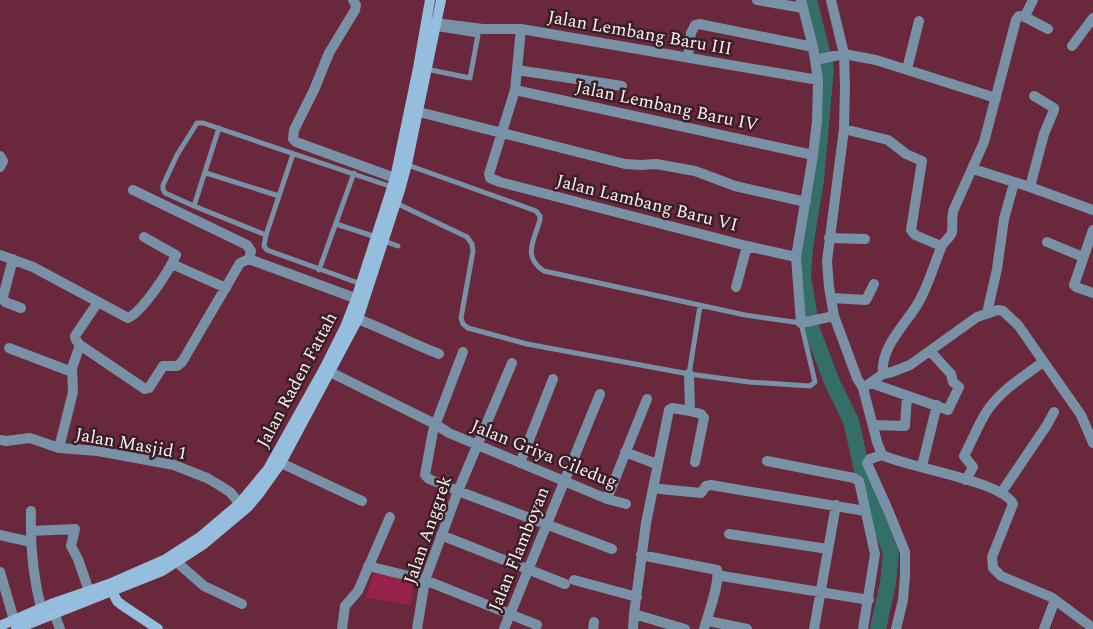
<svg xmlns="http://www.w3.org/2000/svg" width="1093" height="629" font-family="Spectral,serif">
  <rect width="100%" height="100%" fill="#69283c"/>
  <path fill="#96224c" d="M 373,573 L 414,581 L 411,605 L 366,598 Z"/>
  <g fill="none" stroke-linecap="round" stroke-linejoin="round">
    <path stroke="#336e67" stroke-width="16" d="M 809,0 L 826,68 L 816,180 L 805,248 L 803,276 L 812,330 L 832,382 L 851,421 L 866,488 L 891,553 L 888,583 L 878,629"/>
    <path stroke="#7891a6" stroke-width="5" d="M 426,69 L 470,78 L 478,35 L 434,28
      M 293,154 L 266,235 L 264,246 L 267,250 L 361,284
      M 206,173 L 279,196
      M 396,203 L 467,237 L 472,244 L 473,251 L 461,318 L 463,324 L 468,328 L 527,344 L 689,374 L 749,382 L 810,386 L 815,382 L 801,323 L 745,315 L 544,271 C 522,257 534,240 540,220 L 540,216 L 536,211 L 405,164
      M 194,206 L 219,128
      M 336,224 L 376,237
      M 266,235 L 194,206 L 165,193 L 163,189 L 163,185 L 177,155 L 197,123 L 203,123 L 392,187
      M 384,241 L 398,246
      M 319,270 L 354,173
      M 689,374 L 700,306"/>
    <path stroke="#7891a6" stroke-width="10" d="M 353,0 L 356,5 L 355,10 L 329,53 L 314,90 L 294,130 L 293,139 L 296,142 L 395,178
      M 757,0 L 803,8
      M 801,0 L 813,47 L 818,80 L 817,121 L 813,155 L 796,257 L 801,323 L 834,316
      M 831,0 L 844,54 L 845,86 L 844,129 L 827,261 L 829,287 L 834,316 L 857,378 L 863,388 L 877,442 L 882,455 C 906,467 1003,481 1013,504 L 992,557 L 993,568 L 1001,576 L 1051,597 L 1093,628
      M 1023,16 L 1048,29
      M 427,22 L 483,29 L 521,29 L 818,80
      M 521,29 L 515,90 L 489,174 L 490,178 L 500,182 L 747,246 L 796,257
      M 1072,46 L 1093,18
      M 688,58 L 691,33 L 695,25 L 699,24 L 813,47
      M 815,60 L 844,54 L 876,60 L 996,98
      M 907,69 L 919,21
      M 517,70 L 622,86
      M 515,90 L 813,155
      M 419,112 L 625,164 L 641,165 L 656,164 L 695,171 L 735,186 L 806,202
      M 844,129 L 888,140 L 906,154 L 922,161 L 911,230 L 915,235 L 941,246
      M 0,156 L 3,161 L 0,167
      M 973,169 L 1030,187 L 1093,210
      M 1030,187 L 1044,134 L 1054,110 L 1054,108 L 1034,96
      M 133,190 L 247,245 L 251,251 L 249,259
      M 1093,230 L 1074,285 L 1076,287 L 1093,293
      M 829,238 L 865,239
      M 1047,242 L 1083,257
      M 0,255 L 33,267 L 128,318 C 143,311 169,271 176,255 L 144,237
      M 13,259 L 3,297 L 5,302 L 21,308
      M 172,264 L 226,288
      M 736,287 L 747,246
      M 831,298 L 866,300 L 874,284
      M 98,302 L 75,336 L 76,340 L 80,345 L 145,389 L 149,388 L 163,366 L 177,366 L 182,362 L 240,263 L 249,259 L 363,301
      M 987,313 L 997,269 L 1004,219 L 1014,183
      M 358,319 C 386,330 411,343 439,354
      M 9,348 L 72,372
      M 463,352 L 433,431 L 425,475 L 429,479 L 458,491 L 612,549
      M 324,369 L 435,424 L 449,433 L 607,499 L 626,504
      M 883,374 C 880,348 904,326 917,305 C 928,287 933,267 941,248 C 943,241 950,239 952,232 C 953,224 951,217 954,209 L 984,142 L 1016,20 L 1019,16 L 1025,16 L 1033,0
      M 871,383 L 948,410 L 959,387 L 953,382 L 951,374 L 930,351
      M 863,388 L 883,374 L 892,372 L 910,365 L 977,317 L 998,310 L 1003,311 L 1018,325 L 1081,415 L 1093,443
      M 690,411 L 701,414 L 704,418 L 695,462
      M 873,425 L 905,426 L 907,396
      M 0,440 L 6,441 L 30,438 L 59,448 L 98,451 L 174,465 L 207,478 L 219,485 L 230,492 L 244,509
      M 59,448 L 73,392 L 72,368 L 80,345
      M 625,452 L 654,463
      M 882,455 L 870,459 L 867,463 L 888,510 L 905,552 L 905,575 L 903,600 L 896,629
      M 767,461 L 854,478 L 859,481 L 875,554 L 863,629
      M 281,463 L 362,501
      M 520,463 L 553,379
      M 922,466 L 937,405
      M 966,480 L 973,467 L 964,456 C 972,441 978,425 987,411 C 1001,390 1023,377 1043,362
      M 660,489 L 701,493 L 706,486 L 711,485 L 865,511
      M 1001,493 L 1047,425 L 1054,412
      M 607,499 L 647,399
      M 31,511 C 30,544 33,576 41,608
      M 31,531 L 75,529 L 71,546 L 78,559 L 89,591
      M 729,534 L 828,549
      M 0,535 L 31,542
      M 441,535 L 565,584
      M 641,555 L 717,570 C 720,584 708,614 704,629
      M 171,557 L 204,586 L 242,604
      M 368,566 L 425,580 L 537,625
      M 0,572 L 14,620
      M 722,576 L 869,600
      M 574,580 L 637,597
      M 52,607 L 60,629
      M 634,614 L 646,523 L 669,410 L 672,408 L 690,411 L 689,374
      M 713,622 L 747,629
      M 342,629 L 345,606 L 358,591 L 390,517
      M 417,629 L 425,580 L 458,491 L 512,363
      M 504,629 L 600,394
      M 593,629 L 594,622
      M 633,629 L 634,614 L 685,629
      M 814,629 L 836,505
      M 1044,629 L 1055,600"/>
    <path stroke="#95bdde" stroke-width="10" d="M 110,587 L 117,601 L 122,605 L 158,629
      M 0,626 L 51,604 L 109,584 L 166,559 L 200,537 L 239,504 L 268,469 L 324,369 L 345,327 L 356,299 L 395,178 L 418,68 L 430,0
      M 16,629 L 162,571 L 204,544 L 248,507 L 258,495 L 281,463 L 358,319 L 400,190 L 407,164 L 441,0"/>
  </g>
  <g text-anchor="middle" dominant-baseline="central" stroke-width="5" stroke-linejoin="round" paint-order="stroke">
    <g font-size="18" fill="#faf2f3" stroke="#3b1e25">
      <text transform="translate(640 33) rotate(10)">Jalan Lembang Baru III</text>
      <text transform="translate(667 106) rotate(12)">Jalan Lembang Baru IV</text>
      <text transform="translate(647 203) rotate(14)">Jalan Lambang Baru VI</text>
      <text transform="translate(297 380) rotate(-62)">Jalan Raden Fattah</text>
      <text transform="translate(131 444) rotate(10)">Jalan Masjid 1</text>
      <text transform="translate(544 454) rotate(22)">Jalan Griya Ciledug</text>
      <text transform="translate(428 530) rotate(-71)">Jalan Anggrek</text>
      <text transform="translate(519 549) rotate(-68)">Jalan Flamboyan</text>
    </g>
  </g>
</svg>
